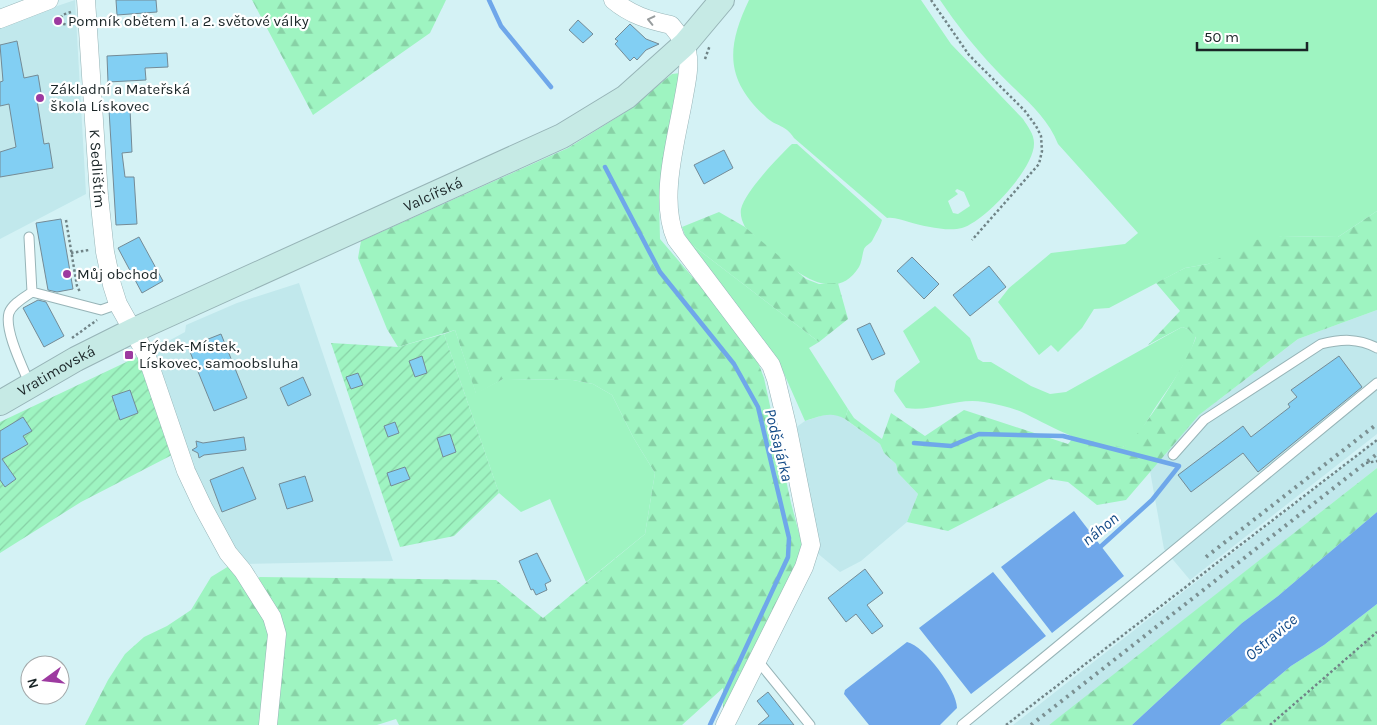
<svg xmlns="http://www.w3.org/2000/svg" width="1377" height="725" font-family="Karla,sans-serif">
  <defs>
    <pattern id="forest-firs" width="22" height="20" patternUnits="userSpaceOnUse" patternTransform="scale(1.25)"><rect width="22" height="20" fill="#9ef4c1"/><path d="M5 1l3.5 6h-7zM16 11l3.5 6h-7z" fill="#88d1a6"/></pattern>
    <pattern id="garden-furrows" width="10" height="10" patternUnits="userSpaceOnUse" patternTransform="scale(1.25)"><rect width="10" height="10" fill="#9ef4c1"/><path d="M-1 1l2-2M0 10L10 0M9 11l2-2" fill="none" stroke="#88d1a6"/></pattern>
  </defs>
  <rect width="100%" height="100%" fill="#d4f2f5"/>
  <path fill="#c1e8ec" d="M 75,0 L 86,194 L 0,239 L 0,28 L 13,21 Z
    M 299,283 L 393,561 L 243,564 L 195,478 L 152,350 L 185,332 L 186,325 L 237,303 Z
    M 1377,310 L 1377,434 L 1190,580 L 1164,549 L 1150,471 L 1199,415 L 1298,339 Z
    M 827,414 L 839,415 L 880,444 L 884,453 L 896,464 L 898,473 L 918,494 L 907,522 L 861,561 L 840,572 L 816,552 L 792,430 L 805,421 Z
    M 1377,440 L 1377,468 L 1064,714 L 1049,725 L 1013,725 Z"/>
  <path fill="#9ef4c1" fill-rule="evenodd" d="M 749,0 L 921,0 L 951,44 L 1023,119 C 1028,127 1034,134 1034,143 C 1035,168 985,221 962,228 C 948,232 923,226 909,222 C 901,220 895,217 887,218 L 794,138 C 785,124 777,127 767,118 C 725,80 726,48 749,0 ZM 957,189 L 964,192 L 970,206 L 958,214 L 953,213 L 948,201 L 958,194 L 955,191 Z
    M 940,0 L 1377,0 L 1377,211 L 1338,237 L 1282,236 L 1208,264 L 1185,268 L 1109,308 L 1094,309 L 1082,328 L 1058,352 L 1051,345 L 1039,355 L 998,302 L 1009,288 L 1051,253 L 1125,244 L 1138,233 L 1058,144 C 1046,113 1018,94 996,70 C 975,48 957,25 940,0 Z
    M 792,144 L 797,144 L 882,220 C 880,227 875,235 872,241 C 870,244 866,245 864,249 C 862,255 862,262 859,267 C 829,316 770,249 745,227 C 742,221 740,215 741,209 C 745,192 779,156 792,144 Z
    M 687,241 L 819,342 L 809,348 L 848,409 L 845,419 C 831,411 820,416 805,421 L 778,360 Z
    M 935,306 L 970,338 L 978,359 L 983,362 L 991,362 L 1031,386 L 1050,394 L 1066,392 L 1182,327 L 1188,329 L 1196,336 C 1189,361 1171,384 1157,405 C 1148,418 1140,436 1127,445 C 1107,458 1044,423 1024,413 C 1013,408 997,404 984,402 C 957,397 933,412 906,408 L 894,391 L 896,381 L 920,362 L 903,331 Z
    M 455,330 L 476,393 L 503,379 L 573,380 L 593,384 L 612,395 L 633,437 L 655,473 L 645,534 L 586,582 L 550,499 L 521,512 L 499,493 L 444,334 Z"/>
  <path fill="url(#forest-firs)" d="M 252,0 L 446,0 L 430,33 L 313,115 Z
    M 680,73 L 659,200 L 660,239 L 737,329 L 756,357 L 764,378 L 791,503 L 802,544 L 801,557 L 723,717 L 723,688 L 682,725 L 399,725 L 396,719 L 377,725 L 85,725 L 108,680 L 125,654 L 144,637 L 167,626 L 191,610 L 211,577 L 229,566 L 243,585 L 260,577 L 496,580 L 543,618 L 645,534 L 655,473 L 633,437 L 612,395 L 593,384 L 573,380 L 503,379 L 476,394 L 455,330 L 398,347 L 387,329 L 358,258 L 361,241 L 568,148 L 624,113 L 672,74 Z
    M 1377,211 L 1377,310 L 1298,339 L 1199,415 L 1126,500 L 1097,505 L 1068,482 L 1049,479 L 948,531 L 907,522 L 918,494 L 898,473 L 896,464 L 884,453 L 880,444 L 845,419 L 848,409 L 854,418 L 882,439 L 891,413 L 925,436 L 964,410 L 1068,444 L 1073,438 L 1123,447 C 1141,438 1190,357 1196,337 L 1188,329 L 1182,327 L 1148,345 L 1180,311 L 1156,283 L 1185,268 L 1208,264 L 1252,241 L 1265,238 L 1282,236 L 1338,237 Z
    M 719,212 L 745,227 L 806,279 L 819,284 L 838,283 L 848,319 L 819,342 L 687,241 L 682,227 Z
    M 1377,468 L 1377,512 L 1278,596 L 1242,623 L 1132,725 L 1049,725 Z
    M 1377,604 L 1377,725 L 1220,725 L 1291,666 L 1324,645 Z"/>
  <path fill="url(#garden-furrows)" d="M 444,334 L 499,493 L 454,536 L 400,547 L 331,343 L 398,347 Z
    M 139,356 L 172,455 L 81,502 L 0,553 L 0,422 Z"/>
  <path fill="#6fa7ea" d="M 1074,511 L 1124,576 L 1052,633 L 1001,567 Z
    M 1377,512 L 1377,604 L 1324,645 L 1291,666 L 1220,725 L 1132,725 L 1242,623 L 1278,596 Z
    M 993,572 L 1046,636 L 971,694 L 919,628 Z
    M 907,642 C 925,646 957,690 957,708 L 940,725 L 869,725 L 844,694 L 845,690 Z"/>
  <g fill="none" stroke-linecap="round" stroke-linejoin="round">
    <path stroke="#6fa7ea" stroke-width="4.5" d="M 489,0 L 501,26 L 551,87
      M 605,167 L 660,272 L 734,364 L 758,407 L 789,538 L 788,557 L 710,725
      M 914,443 L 951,446 L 979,434 L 1063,436 L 1179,466 L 1152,500 L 1098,549"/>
  </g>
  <path fill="#82cff3" stroke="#748b96" d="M 116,0 L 156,0 L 157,12 L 117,15 Z
    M 578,20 L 593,34 L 583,43 L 569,30 Z
    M 630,24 L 646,39 L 659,44 L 646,50 L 637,60 L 634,57 L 630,61 L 615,44 L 618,41 L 615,39 Z
    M 17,41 L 24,78 L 38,75 L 42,99 L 37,100 L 44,144 L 49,143 L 53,168 L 0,177 L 0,152 L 16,147 L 9,104 L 0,106 L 0,82 L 3,81 L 0,45 Z
    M 167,53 L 168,67 L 145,68 L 146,80 L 108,82 L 107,56 Z
    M 130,109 L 132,152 L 122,153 L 125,177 L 134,177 L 137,224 L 116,225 L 109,110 Z
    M 724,150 L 733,168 L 704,184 L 694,165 Z
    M 61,219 L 73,289 L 57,292 L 48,290 L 36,223 Z
    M 139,237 L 163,281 L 142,293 L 118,248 Z
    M 912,257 L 939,284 L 924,299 L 897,271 Z
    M 989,266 L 1006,287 L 970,316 L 953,295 Z
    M 38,300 L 46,302 L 64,336 L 44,347 L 23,308 Z
    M 870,323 L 885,354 L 872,360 L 857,329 Z
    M 221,334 L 247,398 L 214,411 L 188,347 Z
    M 422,356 L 427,373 L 415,377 L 409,361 Z
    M 1339,356 L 1362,387 L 1258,472 L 1243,453 L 1191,492 L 1178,475 L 1243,426 L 1251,437 L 1290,407 L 1288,404 L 1297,397 L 1291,390 Z
    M 358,373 L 363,385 L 351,389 L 346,377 Z
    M 303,377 L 311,395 L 288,406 L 280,388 Z
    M 130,390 L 138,413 L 120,420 L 112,396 Z
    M 23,417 L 32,431 L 23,436 L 28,444 L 2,459 L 16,479 L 5,487 L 0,480 L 0,431 Z
    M 395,422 L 399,433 L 388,437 L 384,426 Z
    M 450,434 L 456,452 L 443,457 L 437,438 Z
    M 244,437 L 246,450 L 204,455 L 199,458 L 198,453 L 192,450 L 197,447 L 196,441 L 203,443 Z
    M 243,467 L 256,499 L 222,512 L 210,480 Z
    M 405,467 L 410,479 L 391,486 L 387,473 Z
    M 305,476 L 313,501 L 287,509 L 279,484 Z
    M 537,553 L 551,581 L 545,584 L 547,590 L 536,595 L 533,589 L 531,590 L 519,561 Z
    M 865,569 L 883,593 L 867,605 L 883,626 L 872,634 L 856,614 L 846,622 L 828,598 Z
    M 768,692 L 794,725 L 758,725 L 769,716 L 757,701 Z"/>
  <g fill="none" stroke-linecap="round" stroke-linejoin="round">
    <g stroke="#97b4b7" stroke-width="11">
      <path id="lane" d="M 29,237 L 32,292
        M 30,385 C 23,368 4,330 9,313 C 12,304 25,297 32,292 L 101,310 L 118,304
        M 1173,455 L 1204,420 L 1321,344 C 1341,339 1358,338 1377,348
        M 758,661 L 810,725
        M 962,725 L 1377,383"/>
    </g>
    <g stroke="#97b4b7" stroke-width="19">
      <g id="street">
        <path id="s1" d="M 86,0 L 99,196 L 105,252 L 112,285 L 118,304 L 146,354 L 186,471 L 203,507 L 228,553 L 243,571 L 272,617 L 277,634 L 268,725"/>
        <path d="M 613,0 C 631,15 648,20 671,25 C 675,30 681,37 684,43 C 692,58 687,80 684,96 C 677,138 658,199 676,239 L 771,365 L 776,379 L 787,425 L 811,545 L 804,567 L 725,725"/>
        <path d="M 0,19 L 49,0"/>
      </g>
    </g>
    <g stroke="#97b4b7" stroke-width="26">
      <g id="secondary">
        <path id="s2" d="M 0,403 L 76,359 L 132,331 L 562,136 L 626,97 L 685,44 L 722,0"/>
      </g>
    </g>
    <path stroke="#708487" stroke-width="2.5" stroke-dasharray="2.5 2.5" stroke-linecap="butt" d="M 931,0 L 969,55 L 1025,111 L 1036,126 L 1041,136 L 1042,151 L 1039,164 L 972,240
      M 71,12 L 62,15 L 60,20 L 63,24 L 72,25
      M 705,59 L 710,45
      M 66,220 L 77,286 L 80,292
      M 71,253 L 89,250
      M 72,338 L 97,320
      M 1366,463 L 1377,461
      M 1006,725 L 1377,440
      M 1270,725 L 1377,632"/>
    <use href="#lane" stroke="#fff" stroke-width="9"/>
    <use href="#street" stroke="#fff" stroke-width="18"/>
    <use href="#secondary" stroke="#c6eae5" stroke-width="24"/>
    <path stroke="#7b9092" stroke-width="4" stroke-dasharray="2.5 5" stroke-linecap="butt" d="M 1206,557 L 1377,424
      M 1031,725 L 1377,454"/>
  </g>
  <defs><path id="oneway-chevron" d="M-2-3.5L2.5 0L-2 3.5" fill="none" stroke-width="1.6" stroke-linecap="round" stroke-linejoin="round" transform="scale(1.25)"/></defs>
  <use stroke="#989d9e" href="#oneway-chevron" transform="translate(651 20) rotate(-167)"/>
  <g fill="#9d3aa0" stroke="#fff" stroke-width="2">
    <circle cx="58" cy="21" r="5"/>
    <circle cx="40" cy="98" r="5"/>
    <circle cx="67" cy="274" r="5"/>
    <rect x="124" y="350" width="10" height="10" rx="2.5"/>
  </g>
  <g text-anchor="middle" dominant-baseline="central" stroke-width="4.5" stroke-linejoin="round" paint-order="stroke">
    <g font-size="15" fill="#1a2527" stroke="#fff" text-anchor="start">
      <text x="68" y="21">Pomník obětem 1. a 2. světové války</text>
      <text x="50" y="89">Základní a Mateřská<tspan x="50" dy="17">škola Lískovec</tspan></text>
      <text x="77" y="274">Můj obchod</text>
      <text x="139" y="346">Frýdek-Místek,<tspan x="139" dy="17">Lískovec, samoobsluha</tspan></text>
    </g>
    <g font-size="15" fill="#1a2527" stroke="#fff">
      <text stroke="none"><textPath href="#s1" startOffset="169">K Sedlištím</textPath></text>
      <text stroke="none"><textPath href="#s2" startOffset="481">Valcířská</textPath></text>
      <text stroke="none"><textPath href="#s2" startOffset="65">Vratimovská</textPath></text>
    </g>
    <g font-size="16" font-style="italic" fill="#134b88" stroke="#fff">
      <text transform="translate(779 445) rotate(76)">Podšajárka</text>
      <text transform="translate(1100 529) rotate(-39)">náhon</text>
      <text transform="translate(1271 637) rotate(-40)">Ostravice</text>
    </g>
  </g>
  <g transform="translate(45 680) rotate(255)"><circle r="24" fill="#ffffff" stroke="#a3a8a9"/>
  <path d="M0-4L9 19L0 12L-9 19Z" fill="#9d3aa0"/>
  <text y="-8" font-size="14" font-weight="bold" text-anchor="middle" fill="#1a2527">N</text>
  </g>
  <path d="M1197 42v8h110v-8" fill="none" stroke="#1a2527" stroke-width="2.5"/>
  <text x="1204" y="42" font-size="15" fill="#1a2527" stroke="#ffffff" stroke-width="4" paint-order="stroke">50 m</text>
</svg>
